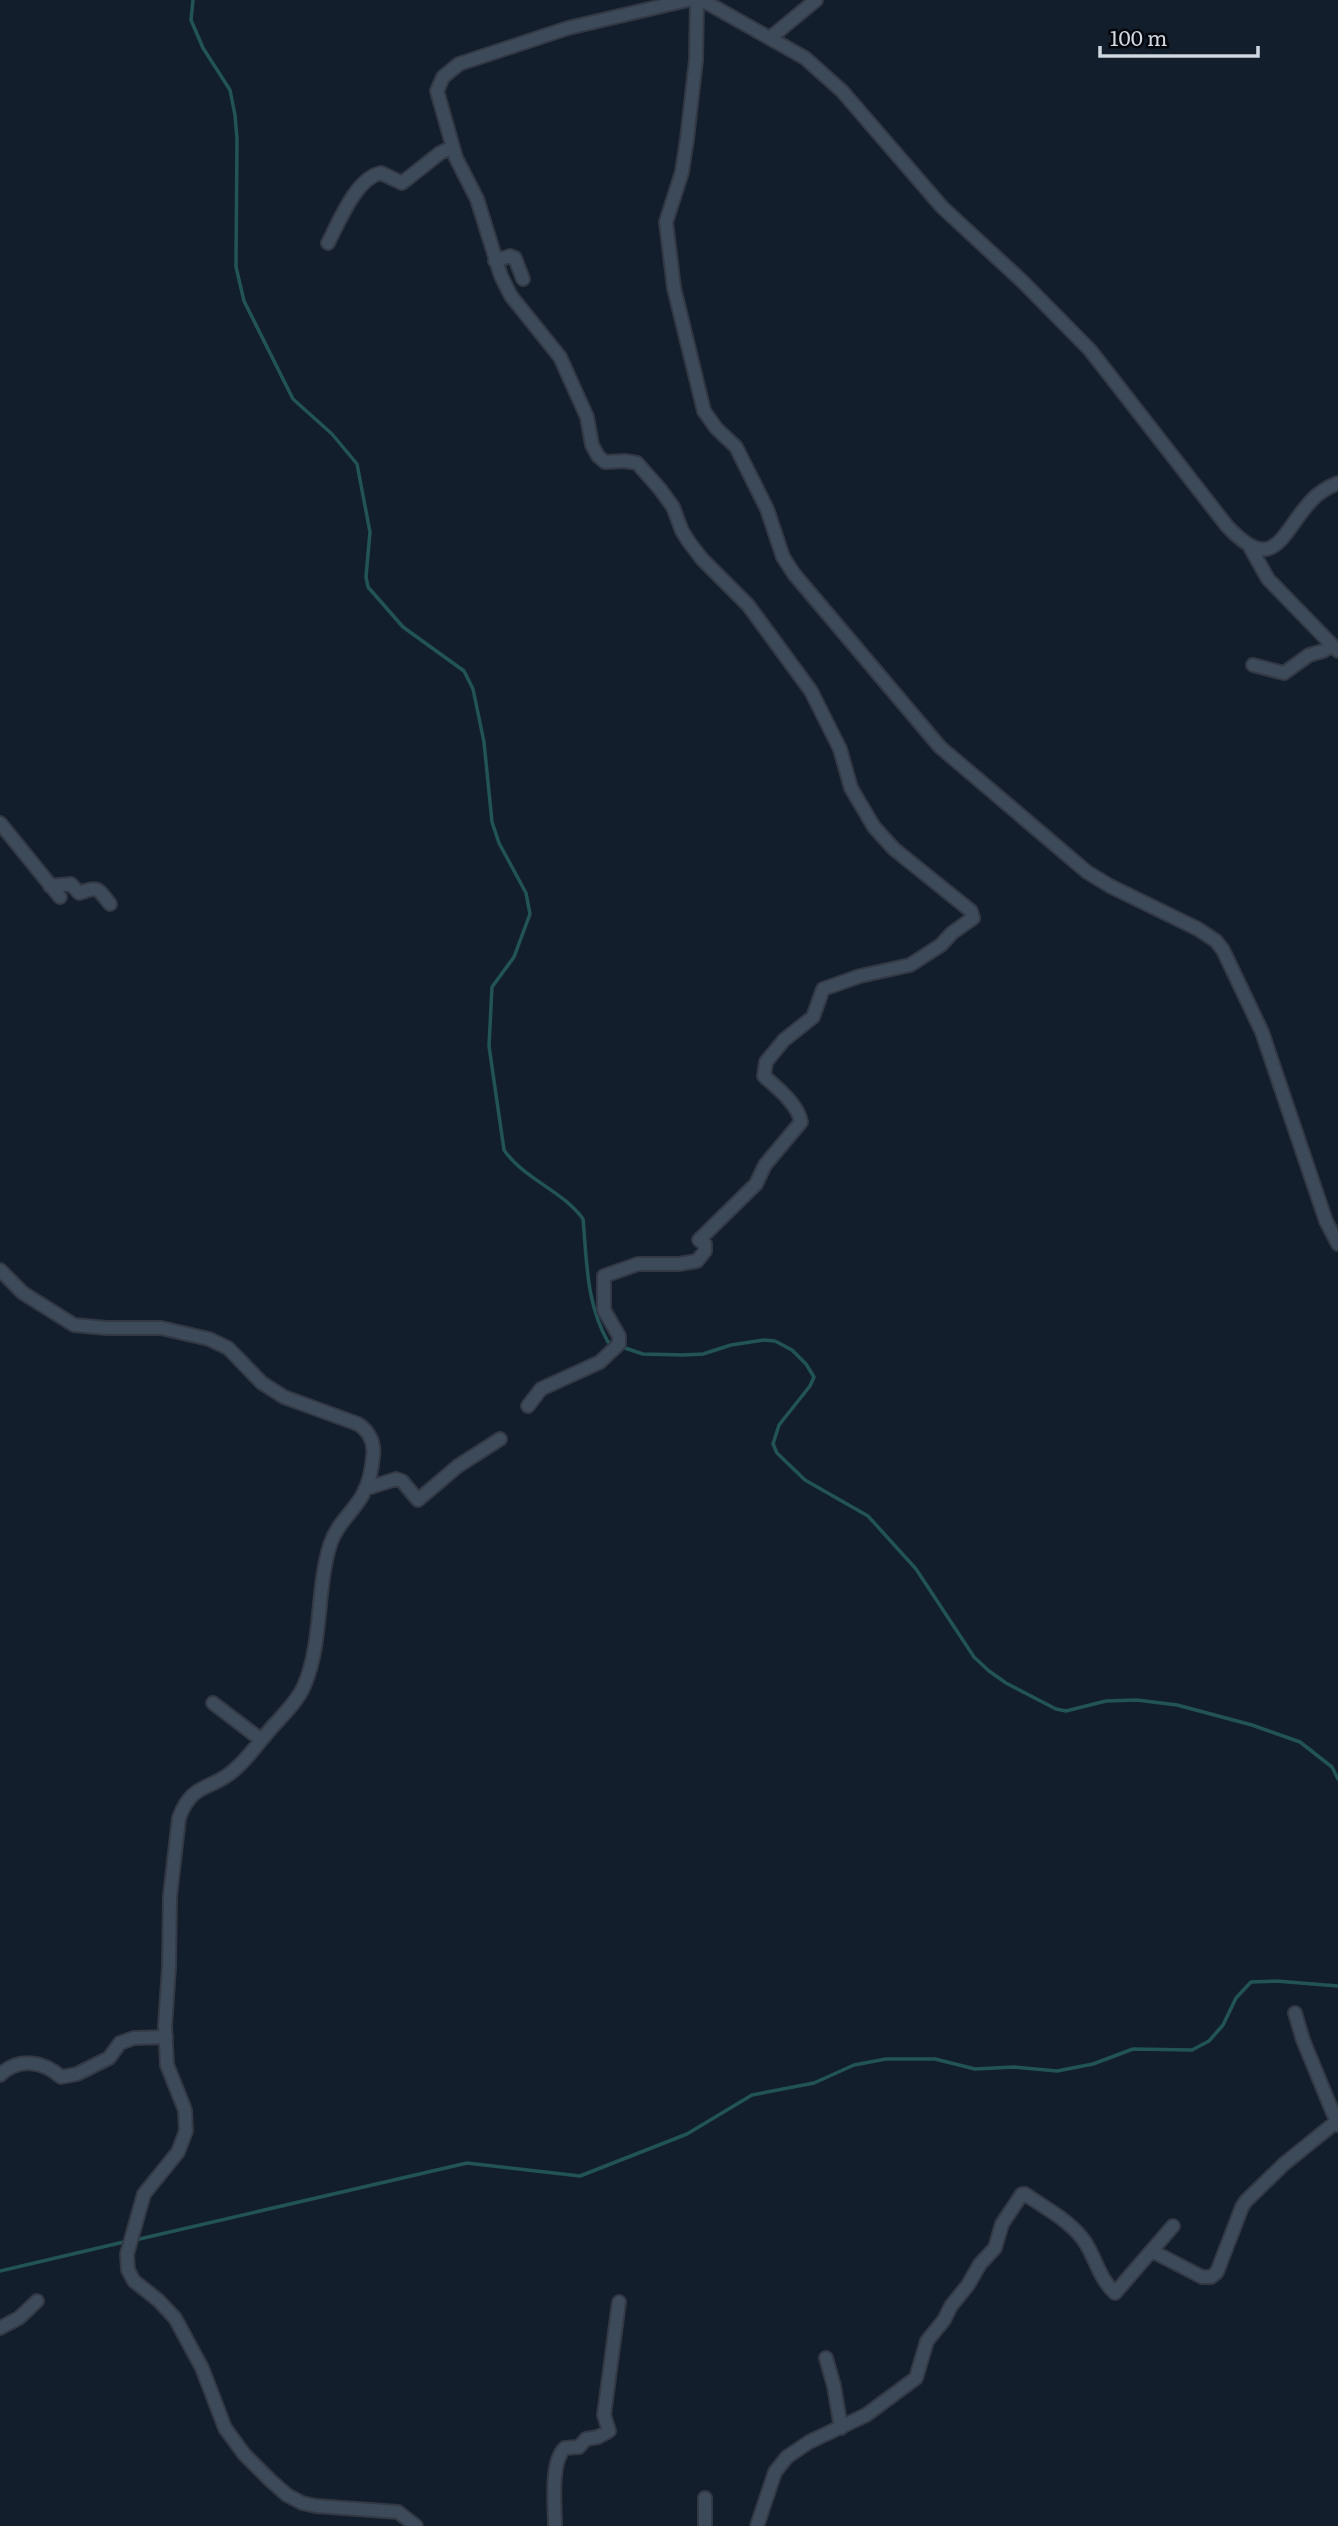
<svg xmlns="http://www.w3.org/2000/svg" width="1338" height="2526" font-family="Literata,serif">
  <rect width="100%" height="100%" fill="#121e2b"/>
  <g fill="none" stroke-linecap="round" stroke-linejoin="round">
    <path stroke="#225456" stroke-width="3.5" d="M 193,0 L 191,20 L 203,48 L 230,90 L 235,115 L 237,139 L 236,267 L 244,301 L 293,399 L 332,434 L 357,464 L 370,532 L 366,577 L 368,587 L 403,627 L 464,671 L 473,689 L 484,742 L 492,822 L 499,843 L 526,893 L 530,914 L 514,957 L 492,987 L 489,1046 L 504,1150 C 525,1180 562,1190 583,1219 C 587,1262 586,1303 608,1342 L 615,1344
      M 622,1347 L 643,1354 L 683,1355 L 703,1354 L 731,1345 L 764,1340 L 775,1341 L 792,1350 L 806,1364 L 814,1377 L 810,1386 L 779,1425 L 773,1444 L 777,1453 L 805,1480 L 868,1516 L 916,1569 L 974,1657 L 989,1671 L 1006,1683 L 1056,1709 L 1066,1711 L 1106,1701 L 1137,1700 L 1177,1705 L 1252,1725 L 1300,1742 L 1332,1767 L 1338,1779
      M 135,2240 L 467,2163 L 580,2176 L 687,2134 L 752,2095 L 814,2083 L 854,2065 L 886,2059 L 935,2059 L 975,2069 L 1014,2067 L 1057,2071 L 1093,2064 L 1133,2049 L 1192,2050 L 1209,2041 L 1223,2025 L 1236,1998 L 1251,1982 L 1276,1981 L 1338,1986
      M 0,2271 L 128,2241"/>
    <g stroke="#333944" stroke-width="16">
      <path id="minor" d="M 697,0 L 696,60 L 687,139 L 682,172 L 666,222 L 674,288 L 704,411 L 716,428 L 736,447 L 767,509 L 783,557 L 794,574 L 940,747 L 1087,872 L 1110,886 L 1198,929 L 1216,941 L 1223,950 L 1262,1032 L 1326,1221 L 1338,1244
        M 702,0 L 805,58 L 842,91 L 942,207 L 1023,282 L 1090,350 L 1227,526 C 1275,577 1281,533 1311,501 C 1319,492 1328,487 1338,483
        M 770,38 L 816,0
        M 328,243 C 339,222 356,178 381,173 L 402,183 L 440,153 L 453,147
        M 495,261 L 510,256 L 515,258 L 523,279
        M 1250,547 L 1268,579 L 1338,651
        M 1253,665 L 1284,673 L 1309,655 L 1323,651 L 1331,646
        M 0,823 L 60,897
        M 50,886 L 71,884 L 79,893 C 99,886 97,888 110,904
        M 0,1270 L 23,1293 L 74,1325 L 107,1328 L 161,1328 L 209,1339 L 228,1348 L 262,1383 L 284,1397 L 358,1424 C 369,1431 375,1443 373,1456 C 372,1469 369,1484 362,1496 C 352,1513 336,1525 330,1545 C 316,1590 323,1642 304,1686 C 298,1700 285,1713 275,1724 C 261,1739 249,1758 233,1771 C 210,1791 192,1782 179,1818 L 170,1896 L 169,1967 L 165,2026 L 167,2065 L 185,2110 L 186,2131 L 178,2152 L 144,2194 L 127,2254 L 128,2270 L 134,2281 L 158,2300 L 175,2318 L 202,2368 L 225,2428 L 244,2454 L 270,2480 L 287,2495 L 302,2503 L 316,2506 L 398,2512 L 416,2526
        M 528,1406 L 541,1389 L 600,1362 L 619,1344 L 619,1336 L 604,1310 L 604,1276 L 638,1264 L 679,1264 L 697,1261 L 705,1251 L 705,1244 L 699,1240 L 756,1184 L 765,1165 L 801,1122 C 798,1104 777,1088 764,1076 L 766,1062 L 784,1040 L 813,1017 L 823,989 L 860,976 L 910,965 L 941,945 L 952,933 L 973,918 L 971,911 L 894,849 L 874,827 L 851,788 L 840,749 L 811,691 L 748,605 L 702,559 L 689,542 L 682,531 L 673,507 L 660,489 L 637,463 L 625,461 L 605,462 L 598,456 L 592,445 L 587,417 L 560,357 L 511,296 L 501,276 L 477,199 L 456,158 L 437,91 L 443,77 L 459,64 L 568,28 L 688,0
        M 365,1489 L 396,1479 L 402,1481 L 418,1500 L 458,1466 L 500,1439
        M 213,1703 L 260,1739
        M 1295,2013 L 1303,2040 L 1338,2125
        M 0,2075 C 18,2057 43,2061 61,2077 L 77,2074 L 109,2058 L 120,2043 L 134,2038 L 166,2037
        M 1152,2251 L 1202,2277 L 1211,2277 L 1217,2272 L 1242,2207 L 1246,2201 L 1284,2164 L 1336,2122
        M 0,2328 L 19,2318 L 37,2301
        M 826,2358 L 834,2386 L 841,2428
        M 705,2498 L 705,2526
        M 555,2526 C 555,2506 550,2461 565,2448 L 579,2447 L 586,2439 L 598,2437 L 609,2431 L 604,2415 L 619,2302
        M 757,2526 L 775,2472 L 787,2457 L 809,2442 L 866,2415 L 916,2378 L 927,2341 L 944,2320 L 951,2306 L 968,2285 L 980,2264 L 995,2248 L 1002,2224 L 1022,2194 L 1025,2194 C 1045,2208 1071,2221 1085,2242 C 1096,2259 1099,2278 1115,2293 L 1173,2226"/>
    </g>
    <use href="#minor" stroke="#3d4a59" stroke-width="12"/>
  </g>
  <path d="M1100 46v10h158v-10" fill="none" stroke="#d0d8e1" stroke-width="3.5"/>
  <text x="1110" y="46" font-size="21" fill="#d0d8e1" stroke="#04070d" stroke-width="5" paint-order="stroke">100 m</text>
</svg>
